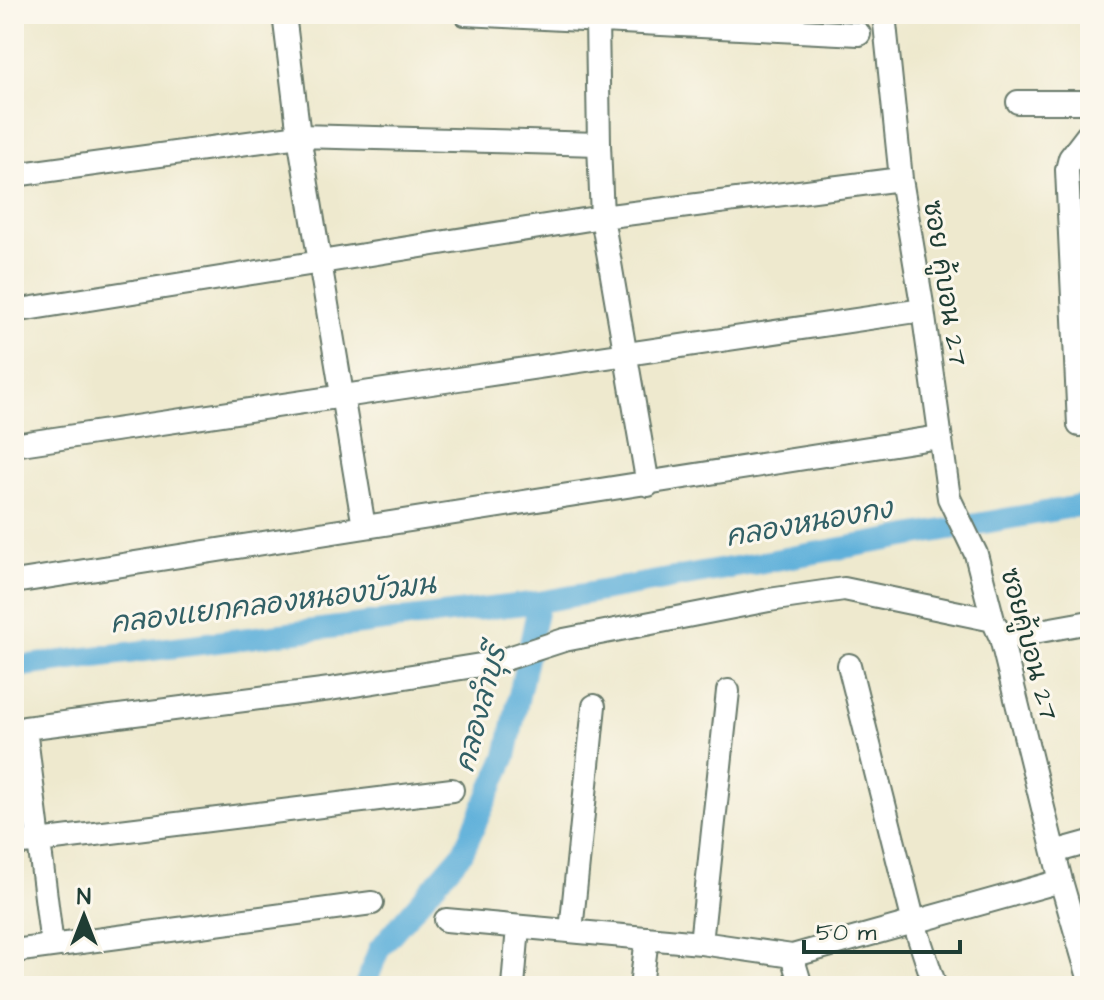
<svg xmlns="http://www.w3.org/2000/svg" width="1104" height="1000" font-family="'Architects Daughter','Playpen Sans Thai',sans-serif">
  <rect width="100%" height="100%" fill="#fbf7ec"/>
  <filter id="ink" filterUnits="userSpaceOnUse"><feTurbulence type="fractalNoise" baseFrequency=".0125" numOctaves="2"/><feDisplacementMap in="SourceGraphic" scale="16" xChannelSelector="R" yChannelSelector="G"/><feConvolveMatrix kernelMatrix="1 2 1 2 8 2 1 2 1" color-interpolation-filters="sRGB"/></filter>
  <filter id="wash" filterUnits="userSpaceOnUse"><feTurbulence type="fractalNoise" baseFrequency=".006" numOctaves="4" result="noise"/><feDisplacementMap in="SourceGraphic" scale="32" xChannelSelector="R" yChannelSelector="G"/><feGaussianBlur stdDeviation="1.8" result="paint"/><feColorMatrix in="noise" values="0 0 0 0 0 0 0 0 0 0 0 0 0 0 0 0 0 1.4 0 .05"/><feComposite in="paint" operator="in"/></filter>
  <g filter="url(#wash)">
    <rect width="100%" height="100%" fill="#eee9ce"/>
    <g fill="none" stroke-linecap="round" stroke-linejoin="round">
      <path stroke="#5fb0da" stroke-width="22" d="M 14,667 L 539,602 L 1090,504
        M 365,986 L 379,949 L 463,852 L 506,756 L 539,602"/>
    </g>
  </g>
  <g filter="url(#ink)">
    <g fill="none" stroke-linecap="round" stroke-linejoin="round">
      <g stroke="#67796a" stroke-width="26">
        <path id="minor" d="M 284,14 L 299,136 L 364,527
          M 465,14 L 859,34
          M 884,14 L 901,179 L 923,310 L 949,498 L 976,554 L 993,620 L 1001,638 L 1061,881 L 1090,981
          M 1018,102 L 1090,102
          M 599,144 L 602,217 L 648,485
          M 14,175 L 299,136 L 599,144 L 597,20
          M 14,311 L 602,217 L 901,179
          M 1079,425 L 1067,170 L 1070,158 L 1090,132
          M 14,445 C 317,398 620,357 923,310
          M 14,582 L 939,437
          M 1001,638 L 1090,622
          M 849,665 L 914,923 L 935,986
          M 25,728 L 52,946
          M 14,734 L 25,728 L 330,689 L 493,663 L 564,640 L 769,600 L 844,589 L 993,620
          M 14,844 L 452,790
          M 1054,852 L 1090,842
          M 446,920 L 701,943 L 792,956 L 1061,881
          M 571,931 L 594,706
          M 701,943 L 728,691
          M 14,951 L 372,903
          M 792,956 L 801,986
          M 513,986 L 518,927
          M 641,986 L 647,938"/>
      </g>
      <use href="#minor" stroke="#fff" stroke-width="22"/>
    </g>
  </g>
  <g text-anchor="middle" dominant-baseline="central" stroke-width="6" stroke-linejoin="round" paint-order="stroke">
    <g font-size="26" fill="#1f3d34" stroke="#fbf7ec">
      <text transform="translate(945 283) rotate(81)">ซอย คู้บอน 27</text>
      <text transform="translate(1029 644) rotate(75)">ซอยคู้บอน 27</text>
    </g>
    <g font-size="28" font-style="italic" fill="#326066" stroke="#fbf7ec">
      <text transform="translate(809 523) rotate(-10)">คลองหนองกง</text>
      <text transform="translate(273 604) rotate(-7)">คลองแยกคลองหนองบัวมน</text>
      <text transform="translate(481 709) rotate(-75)">คลองลำบุรี</text>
    </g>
  </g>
  <rect width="1104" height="1000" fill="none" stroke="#fbf7ec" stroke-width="48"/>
  <g transform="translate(84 916)" stroke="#fbf7ec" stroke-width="6" paint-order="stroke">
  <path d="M0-6L14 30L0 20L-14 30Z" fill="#1f3d34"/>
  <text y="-12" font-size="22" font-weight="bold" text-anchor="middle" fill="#1f3d34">N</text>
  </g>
  <path d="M804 940v12h156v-12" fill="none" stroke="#1f3d34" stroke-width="4"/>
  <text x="816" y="940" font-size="24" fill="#1f3d34" stroke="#fbf7ec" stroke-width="6" paint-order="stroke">50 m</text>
</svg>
